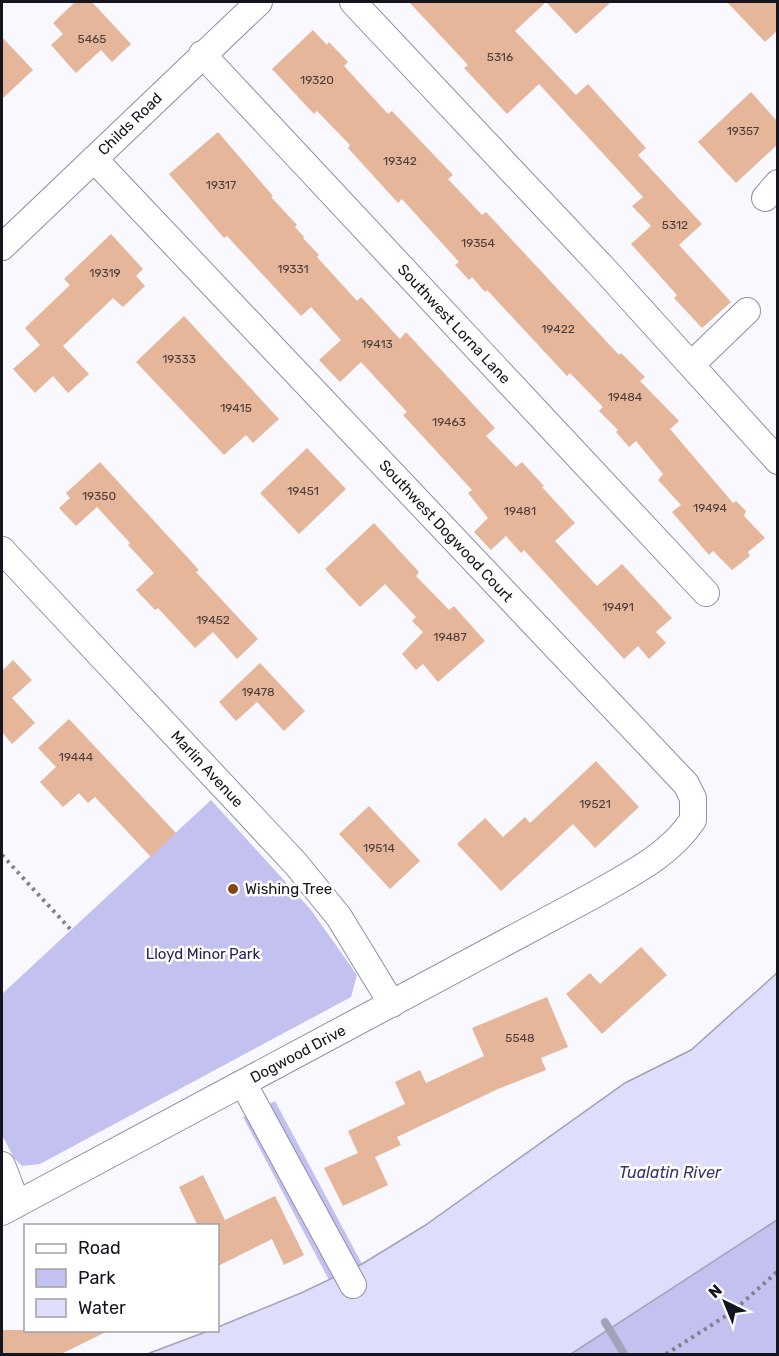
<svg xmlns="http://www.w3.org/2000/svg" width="779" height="1356" font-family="Rubik,sans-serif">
  <rect width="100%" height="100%" fill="#f8f8fe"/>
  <path fill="#c2c1ef" d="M 211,800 L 311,910 L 357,975 L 351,997 L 40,1164 L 22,1166 L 14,1158 L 2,1135 L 2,994 Z
    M 275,1101 L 362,1264 L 329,1280 L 243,1117 Z
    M 777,1211 L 777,1354 L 539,1354 Z"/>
  <path fill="#dedefc" stroke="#a2a2ba" stroke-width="1.5" d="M 777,973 L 777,1220 L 571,1354 L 147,1354 L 208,1331 L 218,1330 L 218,1327 L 301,1293 L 362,1264 L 424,1226 L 625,1083 L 691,1050 Z"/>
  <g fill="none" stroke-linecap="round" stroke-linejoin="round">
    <path stroke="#a2a2ba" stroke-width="8" d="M 605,1322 L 624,1354"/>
  </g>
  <path fill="#e5b699" d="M 75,2 L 92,2 L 131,44 L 112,62 L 101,50 L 76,73 L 51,45 L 63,34 L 53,23 Z
    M 409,2 L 546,2 L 515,31 L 576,95 L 588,84 L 646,148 L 638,155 L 702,224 L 679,245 L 731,302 L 702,328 L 674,298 L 677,295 L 631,244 L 651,226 L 632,206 L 643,197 L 539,84 L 507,114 L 464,68 L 468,65 Z
    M 546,2 L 611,2 L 576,34 Z
    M 727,2 L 777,2 L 777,31 L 765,42 Z
    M 313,30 L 327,45 L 329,42 L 348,62 L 344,66 L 388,114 L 392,111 L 453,175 L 448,179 L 482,215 L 486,212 L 619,355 L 621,353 L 645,377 L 640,381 L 679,421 L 670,429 L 733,503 L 736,501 L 746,511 L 744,516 L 765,538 L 748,552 L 750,556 L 732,570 L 713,551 L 709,555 L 672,512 L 681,505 L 658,480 L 663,474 L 636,441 L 629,447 L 616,432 L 618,430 L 599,411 L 603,407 L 570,373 L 567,376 L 487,290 L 485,292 L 472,277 L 469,280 L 455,265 L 459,262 L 402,199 L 398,203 L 348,148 L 350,145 L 317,111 L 314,114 L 272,69 Z
    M 2,37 L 33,70 L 2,99 Z
    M 751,92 L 777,121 L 777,145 L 736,183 L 698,142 Z
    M 218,132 L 273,196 L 271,197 L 297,225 L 295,227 L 304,237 L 303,238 L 319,255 L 317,257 L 357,301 L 361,297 L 400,339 L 406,332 L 495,428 L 486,436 L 516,467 L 522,462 L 544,486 L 542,487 L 575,523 L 555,541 L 597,586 L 622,564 L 672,618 L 656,632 L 666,643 L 649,659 L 638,646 L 624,659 L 524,550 L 521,553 L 506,536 L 491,550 L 474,532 L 488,518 L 468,493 L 472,490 L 403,415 L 407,412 L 361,362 L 340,382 L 319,360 L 341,340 L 311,307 L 301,316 L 227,236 L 224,238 L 169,174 Z
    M 111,234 L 143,269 L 136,276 L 145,286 L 123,307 L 113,298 L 63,346 L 89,374 L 68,393 L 53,376 L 35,393 L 13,369 L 40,345 L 25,328 L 70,285 L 64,279 Z
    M 184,316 L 279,419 L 253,443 L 246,435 L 224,455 L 136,362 Z
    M 307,448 L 346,489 L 299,534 L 260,493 Z
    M 100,462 L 199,570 L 196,572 L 258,639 L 237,659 L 213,632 L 195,648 L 158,608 L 155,610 L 136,590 L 154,573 L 128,545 L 130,543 L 97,507 L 76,526 L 59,508 L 70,498 L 66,493 Z
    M 374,523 L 419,572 L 416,576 L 449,610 L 454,606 L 485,641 L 438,682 L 423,664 L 416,670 L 402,654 L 423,632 L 412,621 L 416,617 L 385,584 L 360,607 L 325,569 Z
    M 13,660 L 32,680 L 12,698 L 35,723 L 12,744 L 2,732 L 2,671 Z
    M 260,663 L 305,711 L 284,731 L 257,702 L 236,721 L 219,702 Z
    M 69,719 L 176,833 L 151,857 L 95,797 L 88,803 L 79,793 L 63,807 L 40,782 L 56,767 L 38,748 Z
    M 596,761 L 639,807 L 595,848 L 573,824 L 501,891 L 457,844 L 485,818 L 503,837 L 525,817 L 530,823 Z
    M 369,806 L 420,861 L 390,889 L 339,834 Z
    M 641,947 L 667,975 L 602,1034 L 566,994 L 590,973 L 600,984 Z
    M 547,997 L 568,1047 L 541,1058 L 546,1070 L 498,1089 L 397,1137 L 401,1145 L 375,1157 L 388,1185 L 343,1206 L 324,1168 L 358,1153 L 348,1131 L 405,1104 L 395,1082 L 420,1070 L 426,1083 L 484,1056 L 472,1028 Z
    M 203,1175 L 225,1220 L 275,1196 L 304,1255 L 284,1265 L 272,1239 L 218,1266 L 218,1226 L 198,1226 L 179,1187 Z
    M 2,1330 L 110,1330 L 61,1354 L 2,1354 Z"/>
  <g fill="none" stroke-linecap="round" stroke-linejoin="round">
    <g stroke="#8e8ea9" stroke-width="28">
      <path id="minor" d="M 353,2 L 604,269 L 778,461
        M 202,54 L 706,593
        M 765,198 L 778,183
        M 2,247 L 259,2
        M 691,365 L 747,311
        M 2,550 L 296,864 L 339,917 L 392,1004
        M 243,1083 L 353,1285
        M 2,1165 L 17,1204
        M 2,1212 L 594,895 C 630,874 669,856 693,820 L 693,798 L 686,784 L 94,159"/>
    </g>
    <path stroke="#818189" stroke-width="4" stroke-dasharray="3 4.5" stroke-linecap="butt" d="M 2,855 L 71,930
      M 666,1354 L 732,1312 L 778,1271"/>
    <use href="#minor" stroke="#fff" stroke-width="26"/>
  </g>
  <circle fill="#874612" stroke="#fff" stroke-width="2" cx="233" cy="889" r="6"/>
  <g text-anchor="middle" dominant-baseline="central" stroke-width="5" stroke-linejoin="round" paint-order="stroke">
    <g font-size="12" fill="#493d3e">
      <text x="92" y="39">5465</text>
      <text x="500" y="57">5316</text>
      <text x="317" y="80">19320</text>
      <text x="743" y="131">19357</text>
      <text x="400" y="161">19342</text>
      <text x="221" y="185">19317</text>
      <text x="675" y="225">5312</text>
      <text x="478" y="243">19354</text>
      <text x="293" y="269">19331</text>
      <text x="105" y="273">19319</text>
      <text x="558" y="329">19422</text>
      <text x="377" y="344">19413</text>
      <text x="179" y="359">19333</text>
      <text x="625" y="397">19484</text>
      <text x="236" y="408">19415</text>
      <text x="449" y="422">19463</text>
      <text x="303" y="491">19451</text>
      <text x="99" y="496">19350</text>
      <text x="710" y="508">19494</text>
      <text x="520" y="511">19481</text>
      <text x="618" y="607">19491</text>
      <text x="213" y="620">19452</text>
      <text x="450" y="637">19487</text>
      <text x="258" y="692">19478</text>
      <text x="76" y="757">19444</text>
      <text x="595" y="804">19521</text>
      <text x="379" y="848">19514</text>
      <text x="520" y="1038">5548</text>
    </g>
    <g font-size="15" fill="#15151f" stroke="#fff">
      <text transform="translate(130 124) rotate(-44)">Childs Road</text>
      <text transform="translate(454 324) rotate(47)">Southwest Lorna Lane</text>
      <text transform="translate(446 531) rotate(47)">Southwest Dogwood Court</text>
      <text transform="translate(207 769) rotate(47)">Marlin Avenue</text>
      <text transform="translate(298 1054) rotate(-28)">Dogwood Drive</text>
    </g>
    <g font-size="15" fill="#15151f" stroke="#fff" text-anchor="start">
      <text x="245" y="889">Wishing Tree</text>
    </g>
    <g font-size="15" fill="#292058" stroke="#fff">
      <text x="203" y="954">Lloyd Minor Park</text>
    </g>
    <g font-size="16" font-style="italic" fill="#39326c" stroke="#fff">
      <text x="670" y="1172">Tualatin River</text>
    </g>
  </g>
  <rect width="779" height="1356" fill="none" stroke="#15151f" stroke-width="6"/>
  <rect x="24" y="1224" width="195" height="108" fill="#ffffff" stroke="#a1a1a5" stroke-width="1.5"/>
  <rect x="36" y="1244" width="30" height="9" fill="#ffffff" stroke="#a1a1a5" stroke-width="1.5"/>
  <text x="78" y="1254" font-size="18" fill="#15151f">Road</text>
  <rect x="36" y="1269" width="30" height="18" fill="#c2c1ef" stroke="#a1a1a5" stroke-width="1.5"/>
  <text x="78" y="1284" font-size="18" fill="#15151f">Park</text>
  <rect x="36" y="1299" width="30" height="18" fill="#dedefc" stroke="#a1a1a5" stroke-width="1.5"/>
  <text x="78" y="1314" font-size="18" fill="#15151f">Water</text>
  <g transform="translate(725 1302) rotate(317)" stroke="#ffffff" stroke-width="4.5" paint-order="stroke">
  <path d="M0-4.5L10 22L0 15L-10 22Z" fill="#15151f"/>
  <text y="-9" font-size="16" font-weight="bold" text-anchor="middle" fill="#15151f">N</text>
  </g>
</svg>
